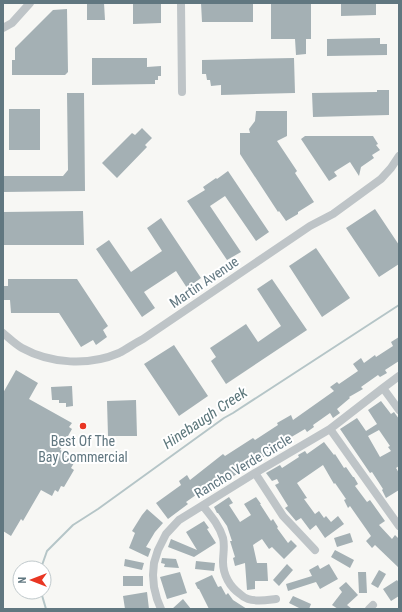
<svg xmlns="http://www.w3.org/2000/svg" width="402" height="612" font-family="'Roboto Condensed',sans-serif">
  <rect width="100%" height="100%" fill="#f7f7f4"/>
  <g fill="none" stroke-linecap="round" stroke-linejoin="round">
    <path stroke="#b5c5c7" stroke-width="2" d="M 41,568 L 47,551 L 73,525 L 98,509 L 224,418 L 233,413 L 399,305
      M 41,592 L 46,609"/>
  </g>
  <path fill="#a4b0b4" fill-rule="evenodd" d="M 87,3 L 104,3 L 105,20 L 87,20 Z
    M 133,3 L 161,3 L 161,23 L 133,24 Z
    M 201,3 L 253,3 L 253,22 L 202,22 Z
    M 271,3 L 311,3 L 311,39 L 306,39 L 306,54 L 296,55 L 295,39 L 271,39 Z
    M 341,3 L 376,3 L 376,15 L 341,16 Z
    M 67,9 L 68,72 L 65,75 L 12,75 L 12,60 L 15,60 L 15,48 L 53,10 Z
    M 380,38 L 380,44 L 387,44 L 387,55 L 327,56 L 327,39 Z
    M 92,58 L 147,58 L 147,67 L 161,66 L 161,76 L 158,76 L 158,80 L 155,80 L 155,84 L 92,85 Z
    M 294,58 L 295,93 L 221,95 L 221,85 L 211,86 L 210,80 L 207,80 L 206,74 L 202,74 L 202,60 Z
    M 377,90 L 389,90 L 389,115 L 313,117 L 312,93 L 377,92 Z
    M 67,93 L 84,93 L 85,191 L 3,192 L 3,176 L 63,176 L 68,170 Z
    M 9,109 L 40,109 L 40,150 L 9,150 Z
    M 256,111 L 287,111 L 287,136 L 277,141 L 297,171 L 295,173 L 314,202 L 298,212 L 298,214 L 286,221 L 279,211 L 278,212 L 240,154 L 240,133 L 250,133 L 249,129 L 255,121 Z
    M 142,128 L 152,138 L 145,145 L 147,147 L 117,178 L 102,163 L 132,133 L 135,135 Z
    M 305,136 L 373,136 L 378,144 L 376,145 L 380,150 L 372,155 L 374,158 L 361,167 L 359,176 L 350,162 L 334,172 L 337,176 L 329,181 L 301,139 Z
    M 228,171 L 269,232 L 256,241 L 225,196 L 210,206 L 241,252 L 227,260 L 187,201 L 205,190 L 203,187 L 216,178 L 217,179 Z
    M 375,209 L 399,245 L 399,264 L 379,277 L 346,228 Z
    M 83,211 L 84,245 L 3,245 L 3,212 Z
    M 161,218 L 201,278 L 187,288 L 176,271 L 144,292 L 155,308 L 142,317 L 96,249 L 109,240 L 131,272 L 162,251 L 147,228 Z
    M 316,248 L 350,298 L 322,317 L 289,266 Z
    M 8,279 L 77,279 L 108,326 L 103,330 L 107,337 L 96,345 L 93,340 L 81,347 L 59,313 L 11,313 L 10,300 L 3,300 L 3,286 L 8,286 Z
    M 272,279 L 307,330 L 226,384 L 211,361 L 216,357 L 210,348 L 246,324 L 258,342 L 281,326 L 257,289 Z
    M 399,337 L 399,361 L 385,370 L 387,373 L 380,377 L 378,375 L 361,387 L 363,389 L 349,397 L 350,398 L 337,409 L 340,413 L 333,418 L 330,413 L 313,425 L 314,427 L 307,432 L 305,429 L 288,439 L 289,441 L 282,446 L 264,455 L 265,456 L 257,461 L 256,459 L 236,472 L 237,474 L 229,479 L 229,478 L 219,485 L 218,484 L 205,493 L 203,490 L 186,502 L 188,504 L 168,519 L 156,503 L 181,485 L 179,481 L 187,475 L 190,480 L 223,454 L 225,456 L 253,438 L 255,440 L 278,425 L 277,423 L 291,415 L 293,420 L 334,391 L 330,387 L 337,382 L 339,384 L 358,371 L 353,364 L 361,358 L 364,363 L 375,355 L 376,357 L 393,346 L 391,342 Z
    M 174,345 L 208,396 L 179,416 L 144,364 Z
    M 16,370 L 38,383 L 29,399 L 72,423 L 69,427 L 72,429 L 60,450 L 73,457 L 71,462 L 74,463 L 71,468 L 74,470 L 64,487 L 61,486 L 58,492 L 55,490 L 52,496 L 41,490 L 23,521 L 21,519 L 11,536 L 3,531 L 3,393 Z
    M 72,386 L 73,406 L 66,407 L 66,403 L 59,403 L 59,400 L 52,400 L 51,387 Z
    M 136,400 L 137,436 L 108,436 L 107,401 Z
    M 381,401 L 391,414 L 394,412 L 399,419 L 399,466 L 396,468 L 399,473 L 399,490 L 386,498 L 382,490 L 383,489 L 372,472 L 370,473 L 340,429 L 357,418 L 366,431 L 377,424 L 368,410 ZM 379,430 L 390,446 L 388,447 L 391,451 L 380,457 L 368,436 Z
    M 324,442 L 334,455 L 335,454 L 344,468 L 346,467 L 353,477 L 354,477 L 358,484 L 355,486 L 367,502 L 370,500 L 385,521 L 379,525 L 392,539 L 395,535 L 399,539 L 399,568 L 375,545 L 372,548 L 366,541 L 371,536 L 350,506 L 348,508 L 344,500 L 346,499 L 335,483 L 334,484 L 323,465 L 297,483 L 307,498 L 304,499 L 315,514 L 319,511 L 324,518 L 326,516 L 331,522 L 338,516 L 344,524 L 325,538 L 316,525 L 310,530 L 301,518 L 296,521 L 285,508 L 288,506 L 275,485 L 279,483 L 277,479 L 272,481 L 266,473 L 280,465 L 282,468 L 299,457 L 298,455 L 305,451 L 307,454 Z
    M 229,497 L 233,503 L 229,505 L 240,522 L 251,515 L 244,504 L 256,497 L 261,504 L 260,504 L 271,521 L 273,519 L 278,527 L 277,528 L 288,543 L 291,540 L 297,546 L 284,559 L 272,547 L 269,549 L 262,539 L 253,545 L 257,563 L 267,563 L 268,581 L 255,581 L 255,589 L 247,590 L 245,563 L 235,566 L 233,558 L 235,557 L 230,541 L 232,541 L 227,526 L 218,513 L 217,513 L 214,507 Z
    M 147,509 L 163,523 L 155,532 L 146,547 L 151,549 L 148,557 L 129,548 L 135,533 L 132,531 L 142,515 Z
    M 204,521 L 209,528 L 207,529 L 216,543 L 194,557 L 168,547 L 171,539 L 197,550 L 186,532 Z
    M 350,533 L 353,542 L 337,547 L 334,538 Z
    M 335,550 L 354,560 L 350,568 L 331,557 Z
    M 162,558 L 176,559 L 179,568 L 164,567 L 165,564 L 161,563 Z
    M 125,559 L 144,563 L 142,570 L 124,566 Z
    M 196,561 L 215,563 L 214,571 L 195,569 Z
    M 287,564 L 293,570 L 279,586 L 273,580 Z
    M 329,564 L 338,579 L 320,589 L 316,582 L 288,591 L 286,584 L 312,576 L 309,570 L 318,565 L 320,569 Z
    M 379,570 L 386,574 L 378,588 L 371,584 Z
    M 180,572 L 187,593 L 167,599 L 160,577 Z
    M 358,572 L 366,572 L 367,593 L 359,593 Z
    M 212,575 L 218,587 L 221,586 L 226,595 L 228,593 L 233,600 L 247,609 L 209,609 L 199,589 L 198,589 L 195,583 Z
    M 123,576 L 143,576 L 143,586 L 123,586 Z
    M 397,580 L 399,583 L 399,596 L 391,601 L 383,589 Z
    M 346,582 L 358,595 L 347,605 L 352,609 L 338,609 L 332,605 L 342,592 L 339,588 Z
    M 147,592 L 149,609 L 125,609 L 123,596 Z
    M 293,596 L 311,604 L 309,609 L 301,609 L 289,603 Z
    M 183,599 L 191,609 L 172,609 Z"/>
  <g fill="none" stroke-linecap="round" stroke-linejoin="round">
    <path stroke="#bec4c7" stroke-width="8" d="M 181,3 L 182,92
      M 3,28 L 12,23 L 30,3
      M 3,333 C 9,338 15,344 22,348 C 51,364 89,366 119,353 C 127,349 135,343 143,339 L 310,226 L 333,214 L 381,179 L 391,168 L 399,156
      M 383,388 L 399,410
      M 330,429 L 399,526
      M 255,473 L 283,516 L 315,550
      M 203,506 C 211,516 219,525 223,538 C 225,546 223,554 223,562 C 223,575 230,587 240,594 C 242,596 245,598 248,599 C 257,602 267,600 276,599
      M 161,609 L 157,599 L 154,587 L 153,575 L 154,563 L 158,550 L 166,534 L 179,520 L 255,473 L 330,429 L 383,388 L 399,376
      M 369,609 L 373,605"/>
  </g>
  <circle fill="#e93623" stroke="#fff" stroke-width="1.5" cx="83" cy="426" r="4"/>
  <g text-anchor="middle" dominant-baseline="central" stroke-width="4" stroke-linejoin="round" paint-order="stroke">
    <g font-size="14" fill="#617780" stroke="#fff">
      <text transform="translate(204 282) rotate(-34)">Martin Avenue</text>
      <text transform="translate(243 466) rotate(-31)">Rancho Verde Circle</text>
    </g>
    <g font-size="14" fill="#617780" stroke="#fff">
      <text x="83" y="441">Best Of The<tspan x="83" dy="16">Bay Commercial</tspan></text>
    </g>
    <g font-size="15" font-style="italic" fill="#5c777b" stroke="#fff">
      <text transform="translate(205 418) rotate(-34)">Hinebaugh Creek</text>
    </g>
  </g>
  <rect width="402" height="612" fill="none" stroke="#617780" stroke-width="8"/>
  <g transform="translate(32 580) rotate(270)"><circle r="19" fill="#ffffff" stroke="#c0c9cc"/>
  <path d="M0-3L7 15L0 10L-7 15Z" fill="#e93623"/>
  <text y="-6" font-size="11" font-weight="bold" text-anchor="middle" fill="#617780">N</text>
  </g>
</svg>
